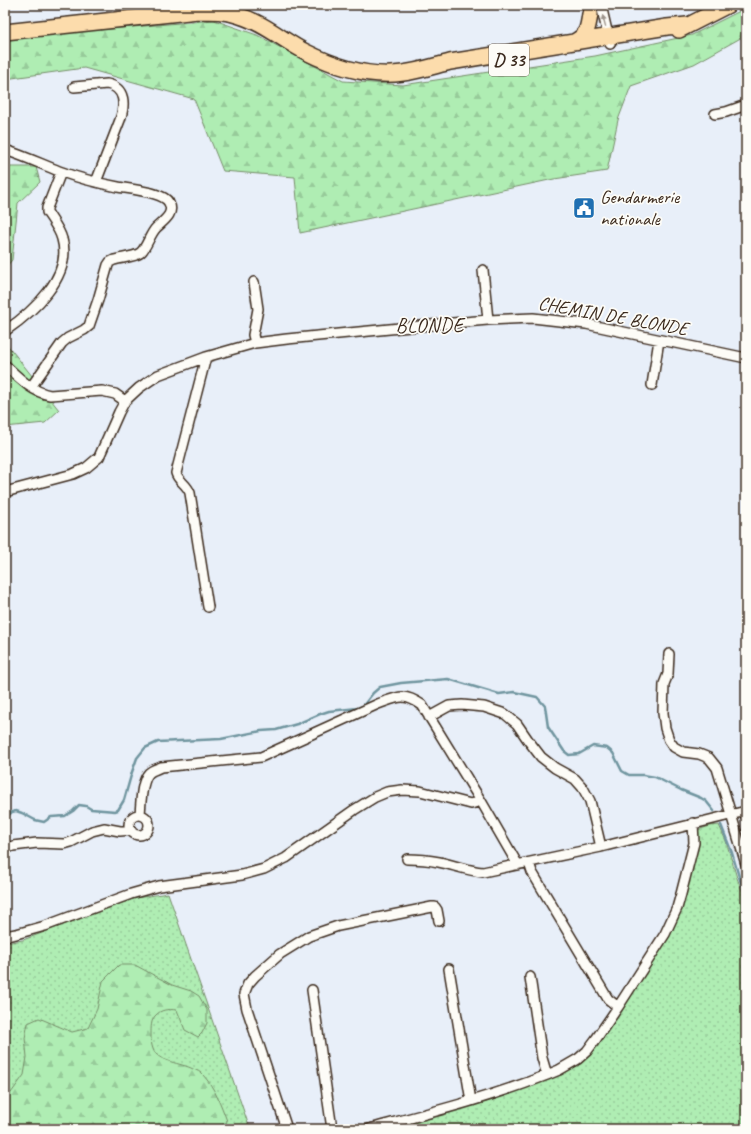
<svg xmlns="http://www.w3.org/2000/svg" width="751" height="1134" font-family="Caveat,sans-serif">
  <defs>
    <pattern id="grass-dots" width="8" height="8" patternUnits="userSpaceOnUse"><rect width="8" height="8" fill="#afedb3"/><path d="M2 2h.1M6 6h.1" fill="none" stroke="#97cb9a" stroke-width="1.8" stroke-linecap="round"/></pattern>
    <pattern id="forest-firs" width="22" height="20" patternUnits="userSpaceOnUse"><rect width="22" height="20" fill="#afedb3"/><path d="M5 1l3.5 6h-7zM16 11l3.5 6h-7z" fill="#97cb9a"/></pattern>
  </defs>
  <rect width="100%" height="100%" fill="#e8eff9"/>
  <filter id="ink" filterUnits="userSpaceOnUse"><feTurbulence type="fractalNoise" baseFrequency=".025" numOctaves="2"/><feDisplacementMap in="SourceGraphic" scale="8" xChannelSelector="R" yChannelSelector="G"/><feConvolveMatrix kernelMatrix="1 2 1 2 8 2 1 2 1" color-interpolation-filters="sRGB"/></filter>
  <g filter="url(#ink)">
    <path fill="url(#grass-dots)" stroke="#758c68" d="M 719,825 L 726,841 L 737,878 L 746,900 L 746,1121 L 739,1129 L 369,1129 L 514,1088 L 587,1051 L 677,908 L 694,831 L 710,826 Z
      M 168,893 L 250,1129 L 5,1129 L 5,943 L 23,940 L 136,898 Z"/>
    <path fill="url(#forest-firs)" stroke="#758c68" d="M 746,8 L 746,35 L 694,64 L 631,86 L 618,120 L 607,171 L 554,179 L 300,233 L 295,177 L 223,171 L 194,99 L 84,68 L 5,79 L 5,38 L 214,20 L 257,35 L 343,81 L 403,85 L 595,56 L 692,35 Z
      M 5,167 L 36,167 L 40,182 L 18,203 L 12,260 L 5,268 Z
      M 5,342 L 59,410 L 45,423 L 5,427 Z
      M 119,965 L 135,965 L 172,985 L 191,991 L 199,996 L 207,1010 L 207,1023 L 202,1033 L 198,1037 L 185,1030 L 177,1010 C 168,1009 161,1009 155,1016 C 151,1020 151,1028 151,1034 C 151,1038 151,1044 153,1049 C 157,1062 182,1063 193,1069 C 196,1070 201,1072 203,1075 C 215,1088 221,1105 227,1121 L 223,1129 L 5,1129 L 5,1096 L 11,1093 L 24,1075 L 27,1057 L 25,1038 L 28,1023 L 39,1018 L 72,1032 L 88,1028 L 97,1009 L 103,981 Z"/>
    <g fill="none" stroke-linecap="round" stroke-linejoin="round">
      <path stroke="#70959f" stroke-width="2.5" d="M 5,818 L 12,812 L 16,811 L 22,813 L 35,820 L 44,822 L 51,817 L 65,816 L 73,811 L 79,805 L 86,806 L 91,809 L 115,811 L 118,810 L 124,800 L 132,772 L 137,758 L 145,748 L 158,742 L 221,739 L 261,731 L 276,730 L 297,724 L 320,714 L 329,711 L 358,708 L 363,706 L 373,693 L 380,687 L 401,683 L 448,679 L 499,694 L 514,692 L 537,697 L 545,706 L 548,727 L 564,751 L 569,755 L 579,754 L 593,746 L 607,748 L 613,753 L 622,771 L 629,775 L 643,775 L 655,777 L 681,790 L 701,798 L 706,801 L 714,811
        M 721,825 L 732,853 L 740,880 L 746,893"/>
      <g stroke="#3b2a1e" stroke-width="12">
        <path id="minor" d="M 601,5 L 610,44
          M 74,87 L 107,84 C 126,88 125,105 120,120 L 96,182
          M 715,114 L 726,112 L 746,105
          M 5,150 C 24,156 41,164 59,171 C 78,178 98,183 118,187 C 129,189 164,192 169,203 C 175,214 163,221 156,228 C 150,234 146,249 140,253 C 135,257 120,258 114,260 L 110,262 L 108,265 L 98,300 L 89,326 L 84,330 L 68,338 L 62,343 L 31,387
          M 483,270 L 488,320
          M 254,282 L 258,309 L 253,335 L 255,343
          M 5,331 C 33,312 73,276 62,239 C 60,230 52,220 47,212 L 47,208 L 61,172
          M 206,357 L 176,473 C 178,481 187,484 190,493 L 208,607
          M 5,365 C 18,377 32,392 50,395 L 102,391 L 115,394 L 125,401
          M 652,385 L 659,340
          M 5,492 L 73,474 L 86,468 L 99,457 L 119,412 L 125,401 L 139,388 L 158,375 L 206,357 L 255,343 L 287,339 L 441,324 L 488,320 L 533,318 L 586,324 L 746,358
          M 669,654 L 668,674 L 664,684 L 663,713 L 665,728 L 669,740 L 674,747 L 683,752 L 699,754 L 709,758 L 717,768 L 746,864
          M 429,717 L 449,706 L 462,705 L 484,707 L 505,714 L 517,724 L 528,740 L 541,757 L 555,768 L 575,779 L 583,788 L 590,801 L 601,847
          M 140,815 C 141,803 141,781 149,773 C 152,770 157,769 161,767 L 261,757 L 378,704 C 398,697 403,692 422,705 L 481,801 L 518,865
          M129 825a10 10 0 1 1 20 0a10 10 0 1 1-20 0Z
          M 5,849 L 13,846 L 37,843 L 64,844 L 71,842 L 92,831 L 104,828 L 120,831 L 131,830
          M 407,859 C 418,859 429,860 439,862 C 454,865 468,871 483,872 L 601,847 L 746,811
          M 529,863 L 532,872 L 608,999 L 618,1007
          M 5,936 L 16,934 L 45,926 L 131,894 L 159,886 L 242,875 L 264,869 L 286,858 L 354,810 L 375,797 L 387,792 L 402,790 L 420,791 L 471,804 L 481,801
          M 449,969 L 471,1101
          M 530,977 L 542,1058 L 547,1075 L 559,1070 L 578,1059 L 587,1051 L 596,1039 L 618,1007 L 665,934 L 677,908 L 681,894 L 694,843 L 693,823
          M 312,990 L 332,1129
          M 287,1129 L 247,1009 L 244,994 L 248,984 L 255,976 L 280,954 L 309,936 L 338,926 L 432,907 L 435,907 L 437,910 L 439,921
          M 369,1129 C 429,1113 489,1098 547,1075"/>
      </g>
      <g stroke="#3b2a1e" stroke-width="18">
        <path id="primary" d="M 679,30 L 728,5
          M 5,32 L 198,11 C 212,11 226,11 240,16 C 264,23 284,41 306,52 C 336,67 369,78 403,73 C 419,71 434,66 450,62 L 667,27 L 687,25
          M 574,42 C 587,35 588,29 590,14"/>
      </g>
      <use href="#minor" stroke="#fdfcf7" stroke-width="9"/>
      <use href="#primary" stroke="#fcdcac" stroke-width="15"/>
    </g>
    <defs><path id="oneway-solid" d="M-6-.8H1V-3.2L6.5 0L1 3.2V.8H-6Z"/></defs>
    <use fill="#9c938a" href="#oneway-solid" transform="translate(604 21) rotate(-105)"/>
  </g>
  <defs>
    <g id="civic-square" transform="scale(1.15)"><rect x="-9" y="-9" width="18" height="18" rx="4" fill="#1f6fb2" stroke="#fdfcf7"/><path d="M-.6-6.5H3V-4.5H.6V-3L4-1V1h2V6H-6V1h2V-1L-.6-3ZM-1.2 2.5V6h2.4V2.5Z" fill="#fff"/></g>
  </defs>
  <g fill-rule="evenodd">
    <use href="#civic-square" x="584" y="208"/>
  </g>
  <g text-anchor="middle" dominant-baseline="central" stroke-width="3.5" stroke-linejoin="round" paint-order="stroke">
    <rect fill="#fdfcf7" stroke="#75695f" stroke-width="1" x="489" y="44" width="40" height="32" rx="3"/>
    <g font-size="18" font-weight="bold" fill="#3b2a1e">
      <text x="509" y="60">D 33</text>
    </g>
    <g font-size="19" fill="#3b2a1e" stroke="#fdfcf7" text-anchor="start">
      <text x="600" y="197">Gendarmerie<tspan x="600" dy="22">nationale</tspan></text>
    </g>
    <g font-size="19" fill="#3b2a1e" stroke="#fdfcf7">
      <text transform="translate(613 316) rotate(10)">CHEMIN DE BLONDE</text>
    </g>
    <g font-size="20" letter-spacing="1" fill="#3b2a1e" stroke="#fdfcf7">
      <text x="430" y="325">BLONDE</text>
    </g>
  </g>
  <rect width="751" height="1134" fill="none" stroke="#fdfcf7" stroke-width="20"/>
  <rect x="10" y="10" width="731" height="1114" fill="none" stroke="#3b2a1e" stroke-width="1.5" filter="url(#ink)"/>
</svg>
